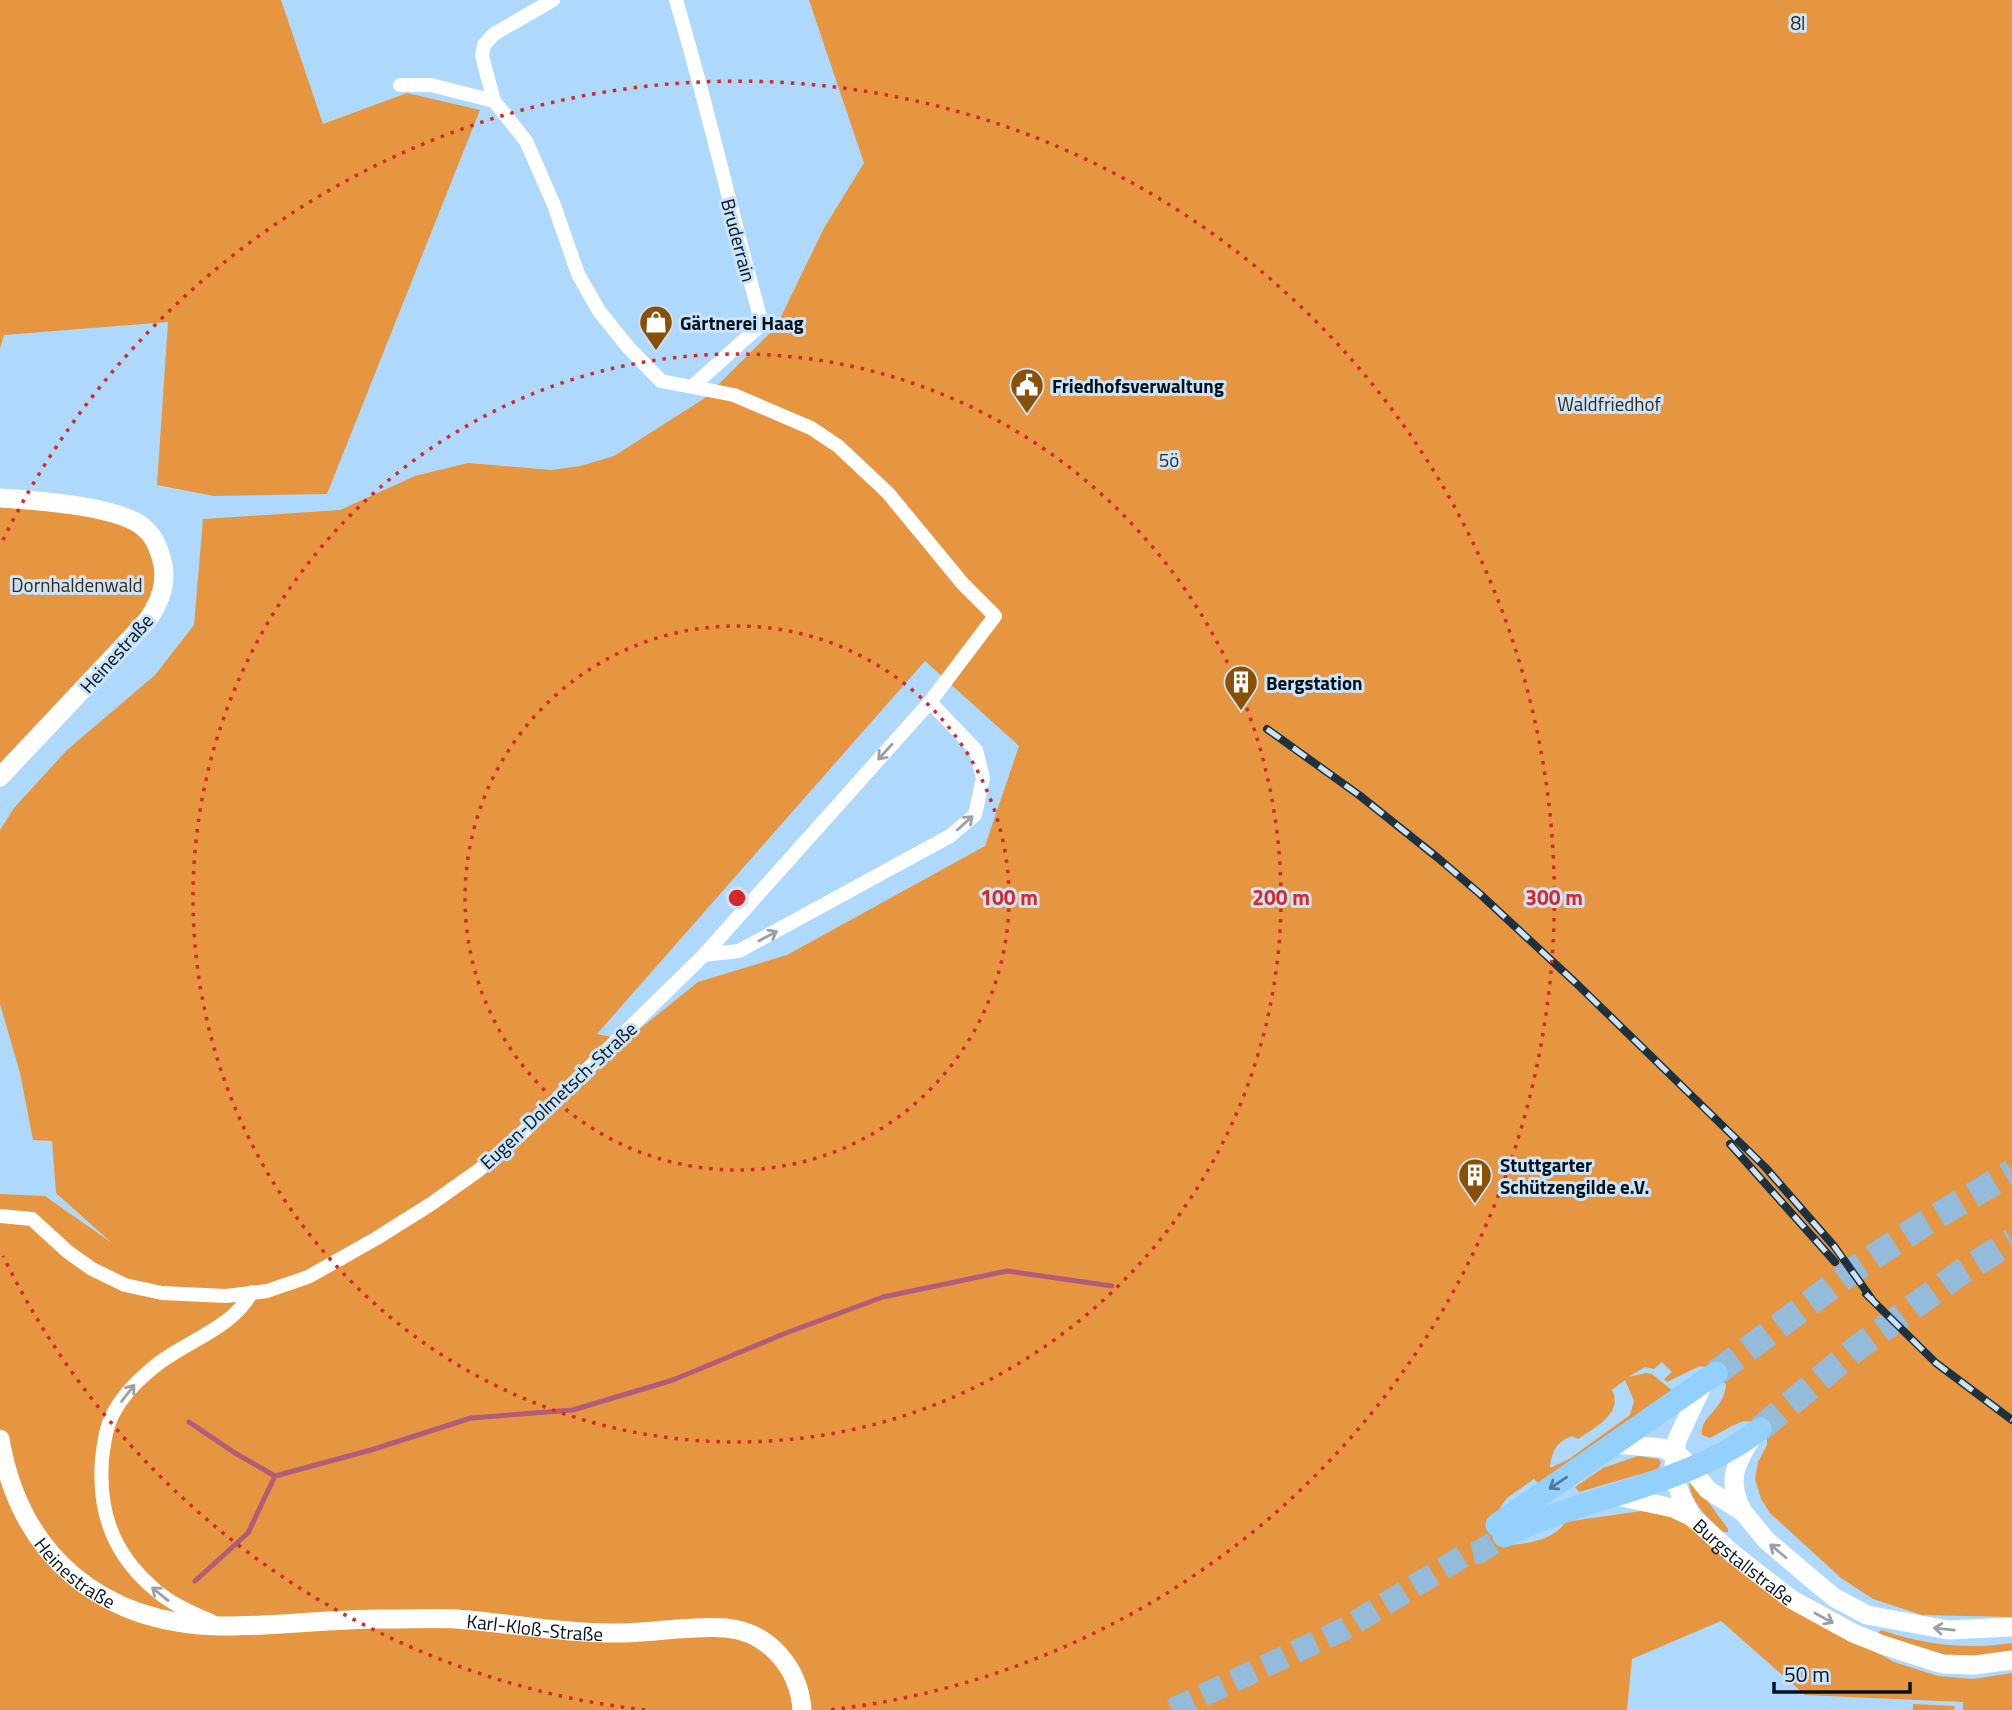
<svg xmlns="http://www.w3.org/2000/svg" width="2012" height="1710" font-family="'Titillium Web',sans-serif">
  <rect width="100%" height="100%" fill="#afd9fc"/>
  <path fill="#e69640" fill-rule="evenodd" d="M 0,0 L 281,0 L 323,124 L 407,93 L 480,110 L 327,494 L 214,496 L 157,485 L 168,322 L 4,335 L 0,349 Z
    M 809,0 L 2012,0 L 2012,1617 L 1922,1615 L 1873,1599 L 1841,1578 L 1770,1513 L 1761,1499 L 1755,1479 L 1758,1462 L 1767,1445 L 1767,1439 L 1754,1422 L 1744,1421 L 1732,1426 L 1710,1438 L 1702,1435 C 1700,1415 1723,1412 1726,1385 L 1715,1369 L 1700,1366 L 1667,1382 L 1664,1379 L 1672,1372 L 1662,1362 L 1654,1369 L 1645,1367 L 1628,1377 L 1646,1373 L 1652,1374 L 1674,1392 L 1540,1485 L 1534,1479 L 1507,1498 L 1491,1521 L 1508,1545 C 1527,1544 1555,1540 1565,1522 L 1641,1511 L 1666,1514 L 1688,1525 L 1786,1603 L 1894,1662 L 1938,1676 L 1973,1679 L 2012,1673 L 2012,1710 L 1963,1710 L 1963,1702 L 1805,1695 L 1721,1621 L 1632,1659 L 1627,1710 L 0,1710 L 0,1194 L 45,1196 L 112,1243 L 56,1193 L 52,1141 L 33,1140 L 20,1073 L 0,1004 L 0,830 L 14,808 L 67,750 L 155,675 L 194,625 L 203,519 L 340,510 L 415,476 L 468,463 L 551,470 L 580,466 L 614,456 L 705,398 L 776,327 L 824,228 L 864,163 ZM 925,661 L 1019,746 L 985,846 L 787,955 L 698,982 L 626,1040 L 597,1034 ZM 1625,1380 L 1634,1401 L 1630,1415 L 1569,1459 L 1550,1468 C 1552,1451 1556,1442 1572,1436 L 1578,1439 C 1594,1428 1624,1413 1612,1390 Z
    M 0,498 L 142,526 L 163,588 L 0,777 Z
    M 1638,1456 L 1659,1459 L 1661,1463 L 1658,1469 L 1579,1492 L 1575,1487 L 1603,1468 Z
    M 1693,1481 L 1728,1529 L 1728,1532 L 1723,1532 C 1709,1519 1691,1503 1689,1483 Z
    M 1881,1630 C 1925,1645 1966,1650 2012,1643 L 2012,1653 L 1998,1656 L 1946,1655 L 1877,1634 Z
    M 1913,1704 L 1955,1706 L 1954,1710 L 1913,1710 Z"/>
  <g fill="none" stroke-linecap="round" stroke-linejoin="round">
    <path stroke="#b25c79" stroke-width="5" d="M 189,1422 L 235,1453 L 275,1476 L 371,1450 L 471,1418 L 573,1410 L 673,1380 L 786,1333 L 883,1297 L 1007,1271 L 1112,1286
      M 195,1581 L 248,1533 L 275,1476"/>
    <path stroke="#95bbdb" stroke-width="23" stroke-dasharray="23 11" stroke-linecap="butt" d="M 1172,1710 L 1346,1628 L 1465,1555 L 1479,1552 L 1504,1536"/>
    <path stroke="#95bbdb" stroke-width="26" stroke-dasharray="26 13" stroke-linecap="butt" d="M 1716,1373 L 1855,1269 L 1925,1223 L 2012,1172
      M 1760,1429 L 1857,1348 L 1960,1273 L 2012,1241"/>
    <path stroke="#fff" stroke-width="14" d="M 676,0 C 708,107 732,216 762,324 L 694,385
      M 400,85 L 431,85 L 494,101
      M 704,955 L 739,951 L 950,836 L 975,815 L 983,778 L 976,750 L 930,702
      M 0,1216 L 32,1219 L 68,1252 L 92,1269 L 125,1285 L 162,1293 L 226,1296 L 267,1291 L 308,1277 L 377,1238 L 431,1204 L 479,1170 L 519,1136 L 704,955 L 930,702 L 995,616 L 963,584 L 888,493 L 838,446 L 811,428 L 734,395 L 661,381 L 628,347 L 599,311 L 578,274 L 554,205 L 526,141 L 494,101 L 482,56 L 484,45 L 494,34 L 553,0
      M 211,1621 C 190,1612 169,1603 152,1587 C 112,1552 98,1510 102,1459 C 104,1443 106,1426 114,1412 C 122,1397 135,1383 148,1372 C 180,1342 230,1332 252,1292"/>
    <g stroke="#fff" stroke-width="19">
      <path d="M 0,498 C 33,500 116,506 142,526 C 152,534 158,545 161,557 C 169,581 160,603 146,622 L 0,777"/>
      <path id="s1" d="M 1704,1382 L 1677,1440 L 1673,1474 L 1681,1496 L 1692,1517 L 1733,1554 L 1791,1599 L 1853,1633 L 1883,1645 L 1942,1664 L 1975,1665 L 2012,1660"/>
      <path id="s2" d="M 0,1439 C 20,1556 101,1623 219,1626 C 276,1627 332,1618 389,1619 C 411,1619 434,1618 457,1619 C 508,1623 559,1633 610,1633 C 647,1634 690,1625 726,1628 C 769,1632 799,1668 802,1710"/>
      <path d="M 1615,1444 L 1662,1448 L 1682,1458 L 1708,1490 L 1743,1512 L 1766,1540 L 1819,1585 L 1835,1598 L 1867,1615 L 1948,1630 L 2012,1627"/>
      <path d="M 1613,1495 L 1673,1508 L 1692,1517"/>
      <path d="M 1743,1512 C 1726,1482 1735,1463 1753,1436"/>
    </g>
    <path stroke="#94d0fd" stroke-width="23" d="M 1497,1525 L 1716,1373
      M 1504,1536 C 1586,1495 1688,1486 1760,1429"/>
    <g stroke="#1e313f" stroke-width="8">
      <path id="rail" d="M 1267,729 L 1359,795 L 1438,858 L 1480,894 L 1578,985 L 1765,1167 L 1834,1246 L 1874,1302
        M 1730,1144 L 1835,1262
        M 1866,1294 L 1936,1363 L 2012,1420"/>
    </g>
    <use href="#rail" stroke="#cbe4f9" stroke-width="5" stroke-dasharray="16" stroke-linecap="butt"/>
  </g>
  <defs><path id="oneway-shaft" d="M-6 0H5M1.5-3L5.5 0L1.5 3" fill="none" stroke-width="1.6" stroke-linecap="round" stroke-linejoin="round" transform="scale(1.75)"/></defs>
  <g stroke="#9ba0a5">
    <use href="#oneway-shaft" transform="translate(885 752) rotate(132)"/>
    <use href="#oneway-shaft" transform="translate(965 823) rotate(-42)"/>
    <use href="#oneway-shaft" transform="translate(768 936) rotate(-28)"/>
    <use href="#oneway-shaft" transform="translate(128 1393) rotate(-52)"/>
    <use href="#oneway-shaft" transform="translate(1778 1551) rotate(-140)"/>
    <use href="#oneway-shaft" transform="translate(160 1594) rotate(-141)"/>
    <use href="#oneway-shaft" transform="translate(1824 1618) rotate(29)"/>
    <use href="#oneway-shaft" transform="translate(1944 1629) rotate(-174)"/>
  </g>
  <use stroke="#537a98" href="#oneway-shaft" transform="translate(1558 1483) rotate(146)"/>
  <g fill="none" stroke="#d62828" stroke-width="3.5" stroke-dasharray="3.5 7">
    <circle cx="737" cy="898" r="272"/>
    <circle cx="737" cy="898" r="544"/>
    <path d="M645 1710A817 817 0 0 1 3 1256M3 540A817 817 0 1 1 829 1710"/>
  </g>
  <defs>
    <g id="shop-pin" transform="scale(1.75)"><path d="M0 17L-7.5 6A9.5 9.5 0 1 1 7.5 6Z" fill="#895006" stroke="#cbe4f9"/><path d="M-5-2.5h2.3a2.7 3.5 0 0 1 5.4 0H5L5.5 6h-11ZM-1.5-2.5h3a1.5 2.3 0 0 0-3 0Z" fill="#fff"/></g>
    <g id="civic-pin" transform="scale(1.75)"><path d="M0 17L-7.5 6A9.5 9.5 0 1 1 7.5 6Z" fill="#895006" stroke="#cbe4f9"/><path d="M-.6-6.5H3V-4.5H.6V-3L4-1V1h2V6H-6V1h2V-1L-.6-3ZM-1.2 2.5V6h2.4V2.5Z" fill="#fff"/></g>
    <g id="building-pin" transform="scale(1.75)"><path d="M0 17L-7.5 6A9.5 9.5 0 1 1 7.5 6Z" fill="#895006" stroke="#cbe4f9"/><path d="M-4-6H4V6H1V3H-1V6H-4ZM-2.5-4.3h1.7v1.8h-1.7ZM.8-4.3h1.7v1.8H.8ZM-2.5-1h1.7V.8h-1.7ZM.8-1h1.7V.8H.8Z" fill="#fff"/></g>
  </defs>
  <g fill-rule="evenodd">
    <use href="#shop-pin" x="656" y="322"/>
    <use href="#civic-pin" x="1027" y="385"/>
    <use href="#building-pin" x="1241" y="682"/>
    <use href="#building-pin" x="1475" y="1175"/>
  </g>
  <g text-anchor="middle" dominant-baseline="central" stroke-width="6" stroke-linejoin="round" paint-order="stroke">
    <g font-size="19" fill="#3a2918" stroke="#cbe4f9">
      <text x="1798" y="22">8l</text>
      <text x="1609" y="403">Waldfriedhof</text>
      <text x="1169" y="459">5ö</text>
      <text x="77" y="584">Dornhaldenwald</text>
    </g>
    <g font-size="19" fill="#04121d" stroke="#cbe4f9">
      <text transform="translate(739 240) rotate(75)">Bruderrain</text>
      <text transform="translate(116 653) rotate(-48)">Heinestraße</text>
      <text transform="translate(558 1095) rotate(-43)">Eugen-Dolmetsch-Straße</text>
      <text stroke="none"><textPath href="#s1" startOffset="214">Burgstallstraße</textPath></text>
      <text stroke="none"><textPath href="#s2" startOffset="158">Heinestraße</textPath></text>
      <text stroke="none"><textPath href="#s2" startOffset="632">Karl-Kloß-Straße</textPath></text>
    </g>
    <g font-size="19" font-weight="bold" fill="#04121d" stroke="#cbe4f9" text-anchor="start">
      <text x="680" y="322">Gärtnerei Haag</text>
      <text x="1052" y="385">Friedhofsverwaltung</text>
      <text x="1266" y="682">Bergstation</text>
      <text x="1500" y="1164">Stuttgarter<tspan x="1500" dy="22">Schützengilde e.V.</tspan></text>
    </g>
  </g>
  <circle cx="737" cy="898" r="10" fill="#d62828" stroke="#cbe4f9" stroke-width="3.5"/>
  <g font-size="21" text-anchor="middle" font-weight="bold" fill="#d62828" stroke="#cbe4f9" stroke-width="6" stroke-linejoin="round" paint-order="stroke">
    <text x="1009" y="905">100 m</text>
    <text x="1281" y="905">200 m</text>
    <text x="1554" y="905">300 m</text>
  </g>
  <path d="M1774 1682v10h136v-10" fill="none" stroke="#04121d" stroke-width="3.5"/>
  <text x="1784" y="1682" font-size="21" fill="#04121d" stroke="#cbe4f9" stroke-width="5" paint-order="stroke">50 m</text>
</svg>
